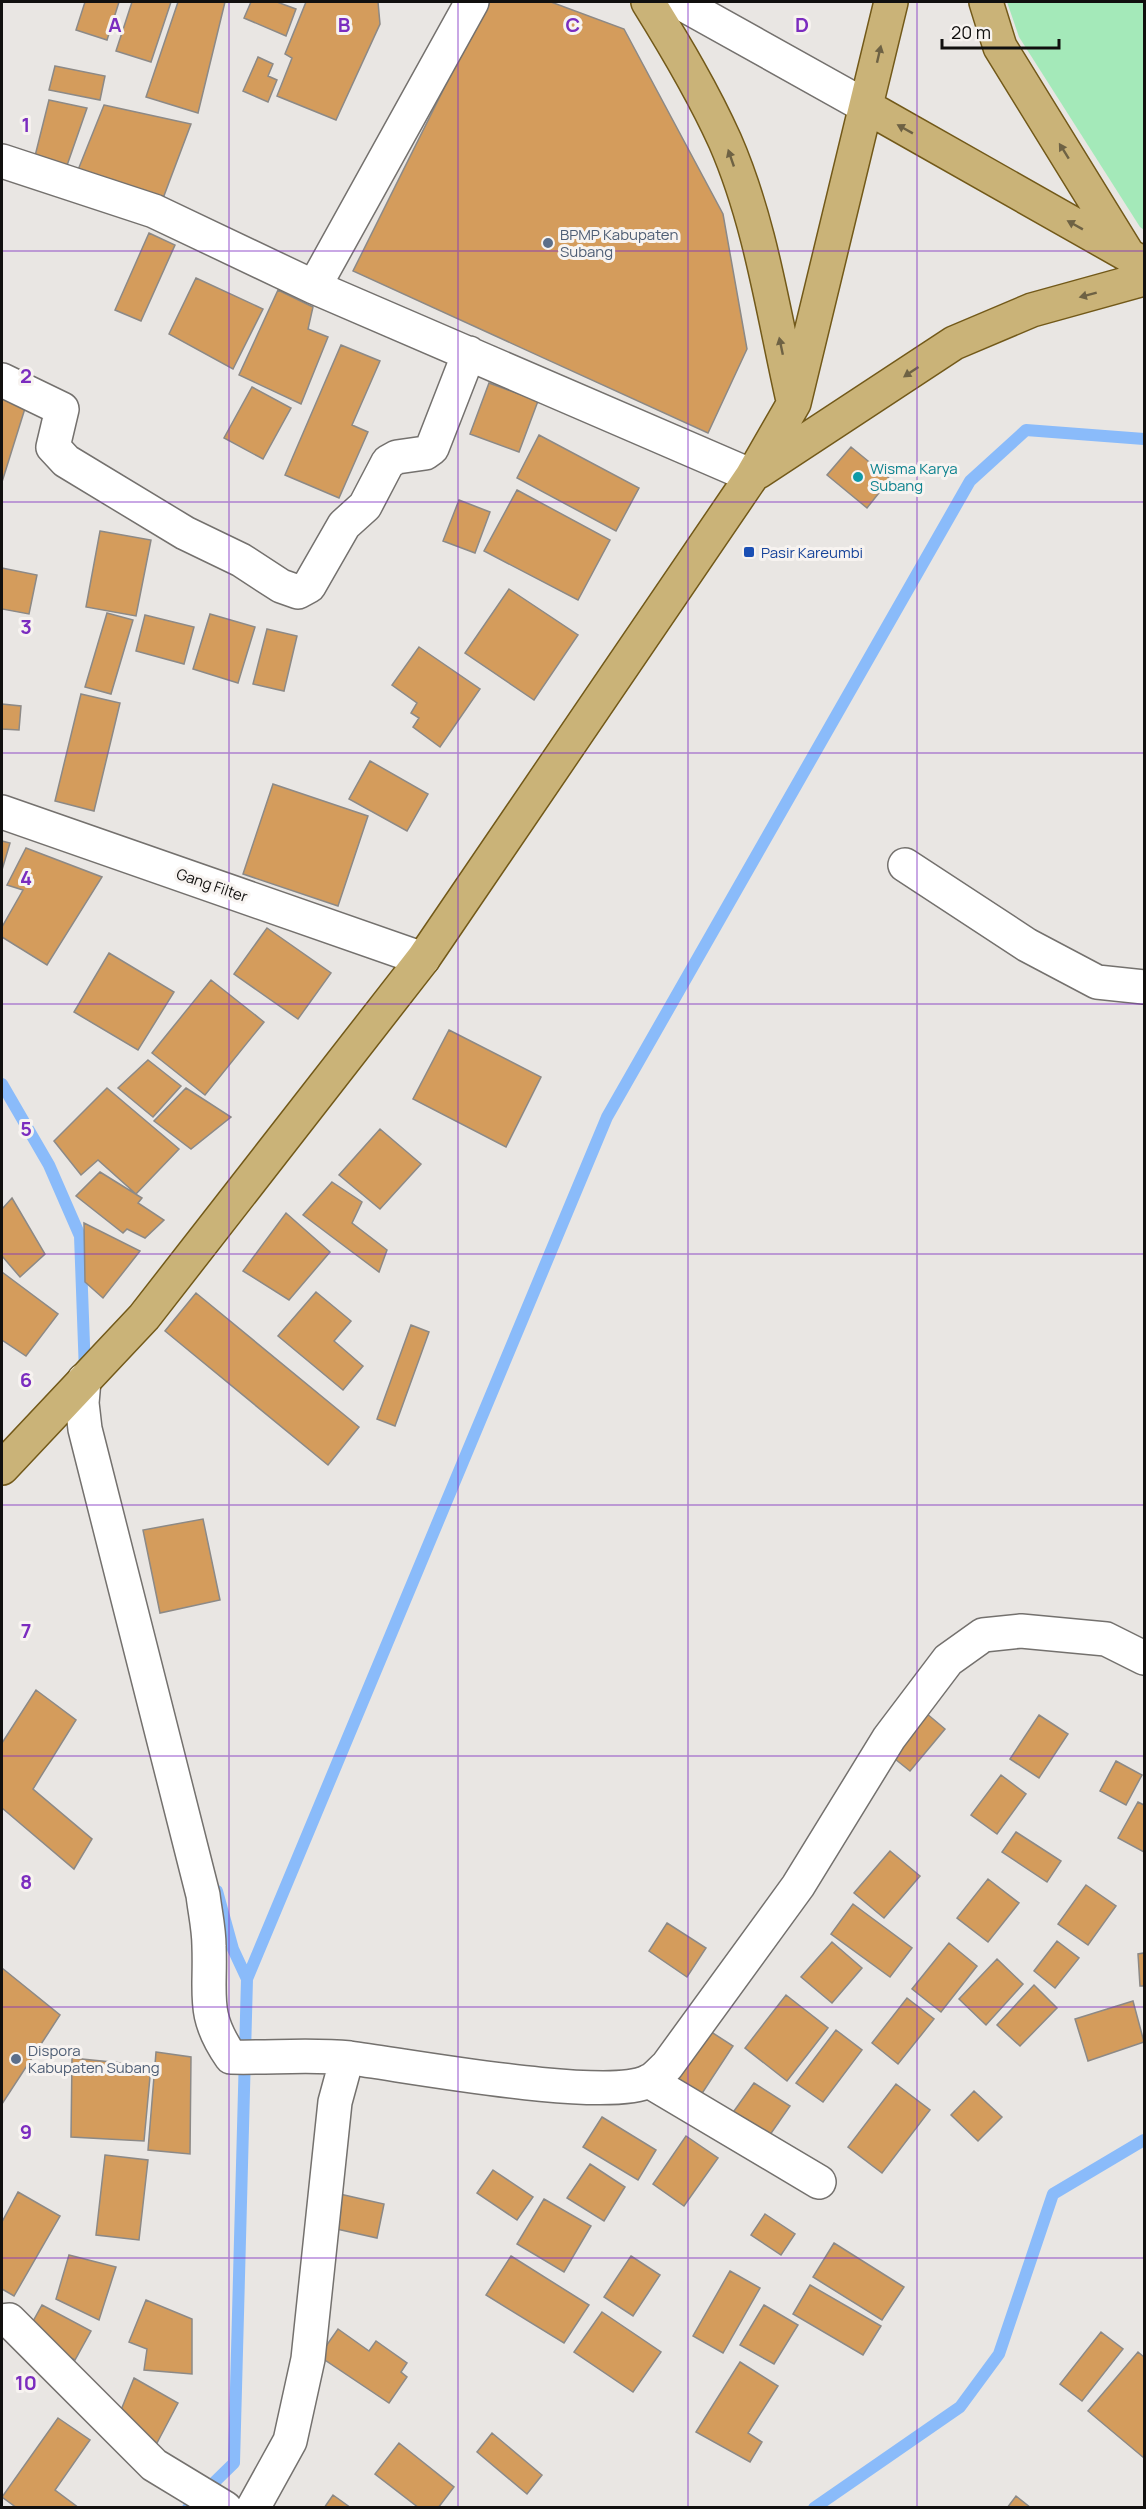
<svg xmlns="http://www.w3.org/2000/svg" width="1146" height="2509" font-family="Manrope,sans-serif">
  <rect width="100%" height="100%" fill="#e9e6e3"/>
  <path fill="#a4e9b9" d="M 1007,2 L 1144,2 L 1144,230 L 1140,227 L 1019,37 Z"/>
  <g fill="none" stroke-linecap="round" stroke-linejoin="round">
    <path stroke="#8abbfa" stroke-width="12" d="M 2,1084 L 49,1165 L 80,1236 L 85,1372
      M 217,1891 L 233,1949 L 247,1979
      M 188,2508 L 234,2463 L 247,1979 L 607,1117 L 970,481 L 1026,430 L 1144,439
      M 814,2508 L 960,2407 L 999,2354 L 1053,2194 L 1144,2140"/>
  </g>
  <path fill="#d49c5c" stroke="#8c8986" stroke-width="1.5" d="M 85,2 L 119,2 L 107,40 L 76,30 Z
    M 132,2 L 171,2 L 151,62 L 116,51 Z
    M 178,2 L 225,2 L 198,113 L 146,97 Z
    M 251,2 L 277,2 L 296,9 L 286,36 L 244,18 Z
    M 306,2 L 378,2 L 380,24 L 336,120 L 277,96 L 292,58 L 285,54 Z
    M 487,2 L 551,2 L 624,29 L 723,214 L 747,349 L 708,433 L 353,271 Z
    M 258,57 L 273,64 L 268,76 L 277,80 L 268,102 L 243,91 Z
    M 55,66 L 105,76 L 100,100 L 49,90 Z
    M 49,100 L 87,108 L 64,174 L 33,164 Z
    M 104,105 L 191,124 L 162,201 L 76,175 Z
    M 149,233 L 175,245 L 141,321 L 115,310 Z
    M 196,278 L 263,309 L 233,369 L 169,334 Z
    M 278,290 L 313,307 L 308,329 L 328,337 L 301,404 L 239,375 Z
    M 341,345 L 380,361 L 352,425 L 368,432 L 339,498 L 285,475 Z
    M 489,383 L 538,401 L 519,452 L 470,434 Z
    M 252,387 L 291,408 L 263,459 L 224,438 Z
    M 2,394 L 27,402 L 2,482 Z
    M 539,435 L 639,488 L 616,531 L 517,478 Z
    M 851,447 L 890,479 L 867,508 L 827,475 Z
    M 517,490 L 610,540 L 578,600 L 484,551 Z
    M 459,500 L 490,512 L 475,553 L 443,541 Z
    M 100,531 L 151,540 L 136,616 L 86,607 Z
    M 2,568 L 37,575 L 29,614 L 2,609 Z
    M 509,589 L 578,635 L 534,700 L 465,653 Z
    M 107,613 L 133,620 L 111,694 L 85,687 Z
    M 210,614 L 255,627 L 238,683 L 193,669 Z
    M 145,615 L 194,627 L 184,664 L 136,651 Z
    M 267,629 L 297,636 L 284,691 L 253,684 Z
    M 419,647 L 480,689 L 440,747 L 413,727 L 419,718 L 411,713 L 417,703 L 392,685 Z
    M 81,694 L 120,703 L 94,811 L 55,801 Z
    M 2,704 L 21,706 L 19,730 L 2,729 Z
    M 370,761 L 428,794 L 407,831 L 349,799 Z
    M 273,784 L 368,816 L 338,906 L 243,874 Z
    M 2,841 L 10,843 L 2,870 Z
    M 26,848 L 102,877 L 47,965 L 2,937 L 2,927 L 23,890 L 7,885 Z
    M 267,928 L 331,973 L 298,1019 L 234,974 Z
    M 109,953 L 174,992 L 138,1050 L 74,1012 Z
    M 211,980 L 264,1022 L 205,1095 L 152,1053 Z
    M 449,1030 L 541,1077 L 506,1147 L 413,1099 Z
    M 148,1060 L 181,1086 L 153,1117 L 118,1088 Z
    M 107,1088 L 179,1149 L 136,1194 L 98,1160 L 81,1175 L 54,1141 Z
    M 186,1088 L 231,1117 L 191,1149 L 154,1121 Z
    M 380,1129 L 421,1164 L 380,1209 L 339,1175 Z
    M 100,1172 L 142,1198 L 138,1203 L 164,1220 L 145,1238 L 127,1229 L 123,1233 L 76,1196 Z
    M 332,1182 L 362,1202 L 352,1223 L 387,1250 L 379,1272 L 303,1215 Z
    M 12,1198 L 45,1254 L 20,1277 L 2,1256 L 2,1209 Z
    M 286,1213 L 330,1252 L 289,1300 L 243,1271 Z
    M 84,1223 L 140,1251 L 103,1298 L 85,1282 Z
    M 2,1272 L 58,1314 L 26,1356 L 2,1340 Z
    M 316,1292 L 351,1321 L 334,1341 L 363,1366 L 343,1390 L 278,1336 Z
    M 196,1293 L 359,1427 L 328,1465 L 165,1331 Z
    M 411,1325 L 429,1332 L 395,1426 L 377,1419 Z
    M 203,1519 L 220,1600 L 160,1613 L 143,1530 Z
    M 36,1690 L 76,1720 L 33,1789 L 92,1839 L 74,1869 L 2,1808 L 2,1743 Z
    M 920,1708 L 945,1729 L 910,1771 L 885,1751 Z
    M 1039,1715 L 1068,1734 L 1039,1778 L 1010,1759 Z
    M 1116,1761 L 1142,1775 L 1126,1805 L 1100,1791 Z
    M 1001,1775 L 1026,1794 L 997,1834 L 971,1815 Z
    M 1138,1802 L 1144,1805 L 1144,1852 L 1118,1838 Z
    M 1016,1832 L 1061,1861 L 1047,1882 L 1002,1852 Z
    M 890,1851 L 920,1876 L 884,1918 L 854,1893 Z
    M 988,1879 L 1019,1903 L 988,1942 L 957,1918 Z
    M 1086,1885 L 1116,1906 L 1088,1945 L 1058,1924 Z
    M 853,1904 L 912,1948 L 890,1977 L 831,1934 Z
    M 667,1923 L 706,1948 L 687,1977 L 649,1951 Z
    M 1057,1941 L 1079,1958 L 1055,1988 L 1034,1971 Z
    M 832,1942 L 862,1968 L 832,2003 L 801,1977 Z
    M 949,1943 L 977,1966 L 941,2012 L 912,1989 Z
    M 1144,1953 L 1144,1986 L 1140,1986 L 1138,1954 Z
    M 997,1959 L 1023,1984 L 986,2025 L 959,1999 Z
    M 2,1968 L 60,2015 L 2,2104 Z
    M 1034,1985 L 1057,2008 L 1020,2046 L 997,2025 Z
    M 786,1995 L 828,2028 L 787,2081 L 745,2048 Z
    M 907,1998 L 934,2019 L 898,2064 L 872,2043 Z
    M 1133,2001 L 1144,2042 L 1088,2061 L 1075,2019 Z
    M 702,2026 L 733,2046 L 699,2098 L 667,2077 Z
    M 836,2030 L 862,2050 L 823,2102 L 796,2083 Z
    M 156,2052 L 191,2057 L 190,2154 L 148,2150 Z
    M 72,2058 L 151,2066 L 144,2141 L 71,2137 Z
    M 754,2083 L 790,2106 L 765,2142 L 729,2118 Z
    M 896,2084 L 930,2110 L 882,2173 L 848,2147 Z
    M 974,2091 L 1002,2117 L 978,2141 L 951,2115 Z
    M 602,2117 L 656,2150 L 638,2180 L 583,2147 Z
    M 686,2136 L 718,2158 L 684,2206 L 653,2184 Z
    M 105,2155 L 148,2160 L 139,2240 L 96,2235 Z
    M 590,2164 L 625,2187 L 604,2221 L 567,2198 Z
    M 493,2170 L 533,2197 L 517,2220 L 477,2193 Z
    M 18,2192 L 60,2216 L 14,2296 L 2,2289 L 2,2222 Z
    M 331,2192 L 384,2204 L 377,2238 L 323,2226 Z
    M 544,2199 L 591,2226 L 564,2272 L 517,2244 Z
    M 765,2214 L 795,2234 L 781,2255 L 751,2235 Z
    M 834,2243 L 904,2287 L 882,2320 L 813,2277 Z
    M 69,2255 L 116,2267 L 99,2320 L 56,2299 Z
    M 511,2256 L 589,2305 L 564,2343 L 486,2295 Z
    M 631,2256 L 660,2275 L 633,2316 L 604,2297 Z
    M 730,2271 L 760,2288 L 723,2353 L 693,2336 Z
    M 810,2285 L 881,2326 L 863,2355 L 793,2314 Z
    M 146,2300 L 192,2319 L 192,2374 L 144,2370 L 147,2349 L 129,2342 Z
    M 42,2305 L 91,2331 L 75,2360 L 26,2334 Z
    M 764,2305 L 798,2325 L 774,2364 L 740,2345 Z
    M 602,2312 L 661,2352 L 633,2392 L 574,2352 Z
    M 338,2329 L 369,2351 L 376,2341 L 407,2363 L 401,2372 L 407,2377 L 389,2403 L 319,2356 Z
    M 1101,2332 L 1123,2349 L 1082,2401 L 1060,2384 Z
    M 1138,2352 L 1144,2357 L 1144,2458 L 1088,2411 Z
    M 740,2362 L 778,2386 L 748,2433 L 762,2442 L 750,2462 L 696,2432 Z
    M 134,2378 L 178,2403 L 157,2443 L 119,2415 Z
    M 58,2418 L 90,2440 L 55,2490 L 79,2508 L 17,2508 L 2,2497 Z
    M 492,2433 L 542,2475 L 527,2494 L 477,2452 Z
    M 399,2443 L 454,2487 L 438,2508 L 419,2508 L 375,2474 Z
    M 333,2495 L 351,2508 L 324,2508 Z
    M 1016,2496 L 1031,2508 L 1007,2508 Z"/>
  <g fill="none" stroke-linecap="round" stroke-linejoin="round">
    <g stroke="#74716e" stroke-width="36">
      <path id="minor" d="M 2,161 L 154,211 L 314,287 L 752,476
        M 314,287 L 472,2
        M 2,380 L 62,409 L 53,447 L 66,461 L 185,533 L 241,560 L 281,586 L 298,592 L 309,586 L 344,525 L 365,506 L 388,462 L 397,457 L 425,453 L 432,448 L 469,353
        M 2,812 L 423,959
        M 905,865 L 1027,945 L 1097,982 L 1144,987
        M 84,1380 L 82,1403 L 85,1429 L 203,1895 C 205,1912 209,1929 209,1946 C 211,1995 201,2014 231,2057 C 270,2058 311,2054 350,2058 C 406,2065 607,2103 649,2081 C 656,2078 661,2071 667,2066 L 798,1886 L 889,1738 L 948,1660 L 983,1635 L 1021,1631 L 1106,1639 L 1144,1658
        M 649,2081 L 819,2182
        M 2,2321 L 9,2320 L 154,2465 L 225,2508
        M 253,2508 L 290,2441 L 308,2359 L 335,2102 L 347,2058"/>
    </g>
    <g stroke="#74716e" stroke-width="36">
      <path id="secondary" d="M 679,2 L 867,107"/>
    </g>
    <g stroke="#725919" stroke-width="36">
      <path id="primary" d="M 648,2 C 676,47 703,92 725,141 C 760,221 773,311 792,396
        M 986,2 L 1000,47 L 1127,253
        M 867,107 L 1144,264
        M 758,472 L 954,343 L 1032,310 L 1144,279
        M 2,1468 L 144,1317 L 423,959 L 752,476 L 794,403 L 891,2"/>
    </g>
    <use href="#minor" stroke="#fff" stroke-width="33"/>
    <use href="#secondary" stroke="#fff" stroke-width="33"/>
    <use href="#primary" stroke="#cab378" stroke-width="33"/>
  </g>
  <defs><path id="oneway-solid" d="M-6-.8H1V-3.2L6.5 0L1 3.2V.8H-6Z" transform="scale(1.5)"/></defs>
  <g fill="#6e6244">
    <use href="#oneway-solid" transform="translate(879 54) rotate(-77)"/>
    <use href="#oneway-solid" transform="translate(905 129) rotate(-151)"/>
    <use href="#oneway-solid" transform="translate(1064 151) rotate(-122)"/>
    <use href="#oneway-solid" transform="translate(731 158) rotate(-109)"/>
    <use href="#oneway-solid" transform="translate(1075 225) rotate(-151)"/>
    <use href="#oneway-solid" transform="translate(1088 295) rotate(165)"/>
    <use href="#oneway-solid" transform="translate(781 346) rotate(-102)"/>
    <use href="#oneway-solid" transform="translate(911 372) rotate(146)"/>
  </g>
  <path fill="none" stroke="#7b2cbf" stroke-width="1.5" stroke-opacity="0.55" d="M 229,2 L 229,2508M 458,2 L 458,2508M 688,2 L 688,2508M 917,2 L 917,2508M 2,251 L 1144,251M 2,502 L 1144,502M 2,753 L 1144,753M 2,1004 L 1144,1004M 2,1254 L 1144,1254M 2,1505 L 1144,1505M 2,1756 L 1144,1756M 2,2007 L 1144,2007M 2,2258 L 1144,2258"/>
  <g fill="#5c6f8a" stroke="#f7f3f0" stroke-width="2">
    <circle cx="548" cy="243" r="6"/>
    <circle cx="16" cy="2059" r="6"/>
  </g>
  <circle fill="#0f9aa8" stroke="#f7f3f0" stroke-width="2" cx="858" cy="477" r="6"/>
  <rect fill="#1a4fb4" stroke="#f7f3f0" stroke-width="2" x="743" y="546" width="12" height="12" rx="3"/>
  <g text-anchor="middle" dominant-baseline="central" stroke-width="6" stroke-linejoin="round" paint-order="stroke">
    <g font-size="15" fill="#4e5e75" stroke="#f7f3f0" text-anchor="start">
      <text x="560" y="234">BPMP Kabupaten<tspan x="560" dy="17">Subang</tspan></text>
      <text x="28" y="2050">Dispora<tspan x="28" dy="17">Kabupaten Subang</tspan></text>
    </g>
    <g font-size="15" fill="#0d838f" stroke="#f7f3f0" text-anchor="start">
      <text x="870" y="468">Wisma Karya<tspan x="870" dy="17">Subang</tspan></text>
    </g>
    <g font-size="15" fill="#164399" stroke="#f7f3f0" text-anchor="start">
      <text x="761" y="552">Pasir Kareumbi</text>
    </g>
    <g font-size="15" fill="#11100f" stroke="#f7f3f0">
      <text transform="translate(212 885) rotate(19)">Gang Filter</text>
    </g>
  </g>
  <g font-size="20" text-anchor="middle" font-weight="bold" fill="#7b2cbf" stroke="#f7f3f0" stroke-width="6" stroke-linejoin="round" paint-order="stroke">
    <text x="115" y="32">A</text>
    <text x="344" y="32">B</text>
    <text x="573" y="32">C</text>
    <text x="802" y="32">D</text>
    <text x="26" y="132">1</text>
    <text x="26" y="383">2</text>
    <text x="26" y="634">3</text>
    <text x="26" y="885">4</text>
    <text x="26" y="1136">5</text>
    <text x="26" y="1387">6</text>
    <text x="26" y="1638">7</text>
    <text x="26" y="1889">8</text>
    <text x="26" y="2139">9</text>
    <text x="26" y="2390">10</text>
  </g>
  <rect width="1146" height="2509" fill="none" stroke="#11100f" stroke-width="6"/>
  <path d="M942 39v9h117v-9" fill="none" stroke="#11100f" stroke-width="3"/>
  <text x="951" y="39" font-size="18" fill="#11100f" stroke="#f7f3f0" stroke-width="4.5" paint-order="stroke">20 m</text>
</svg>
